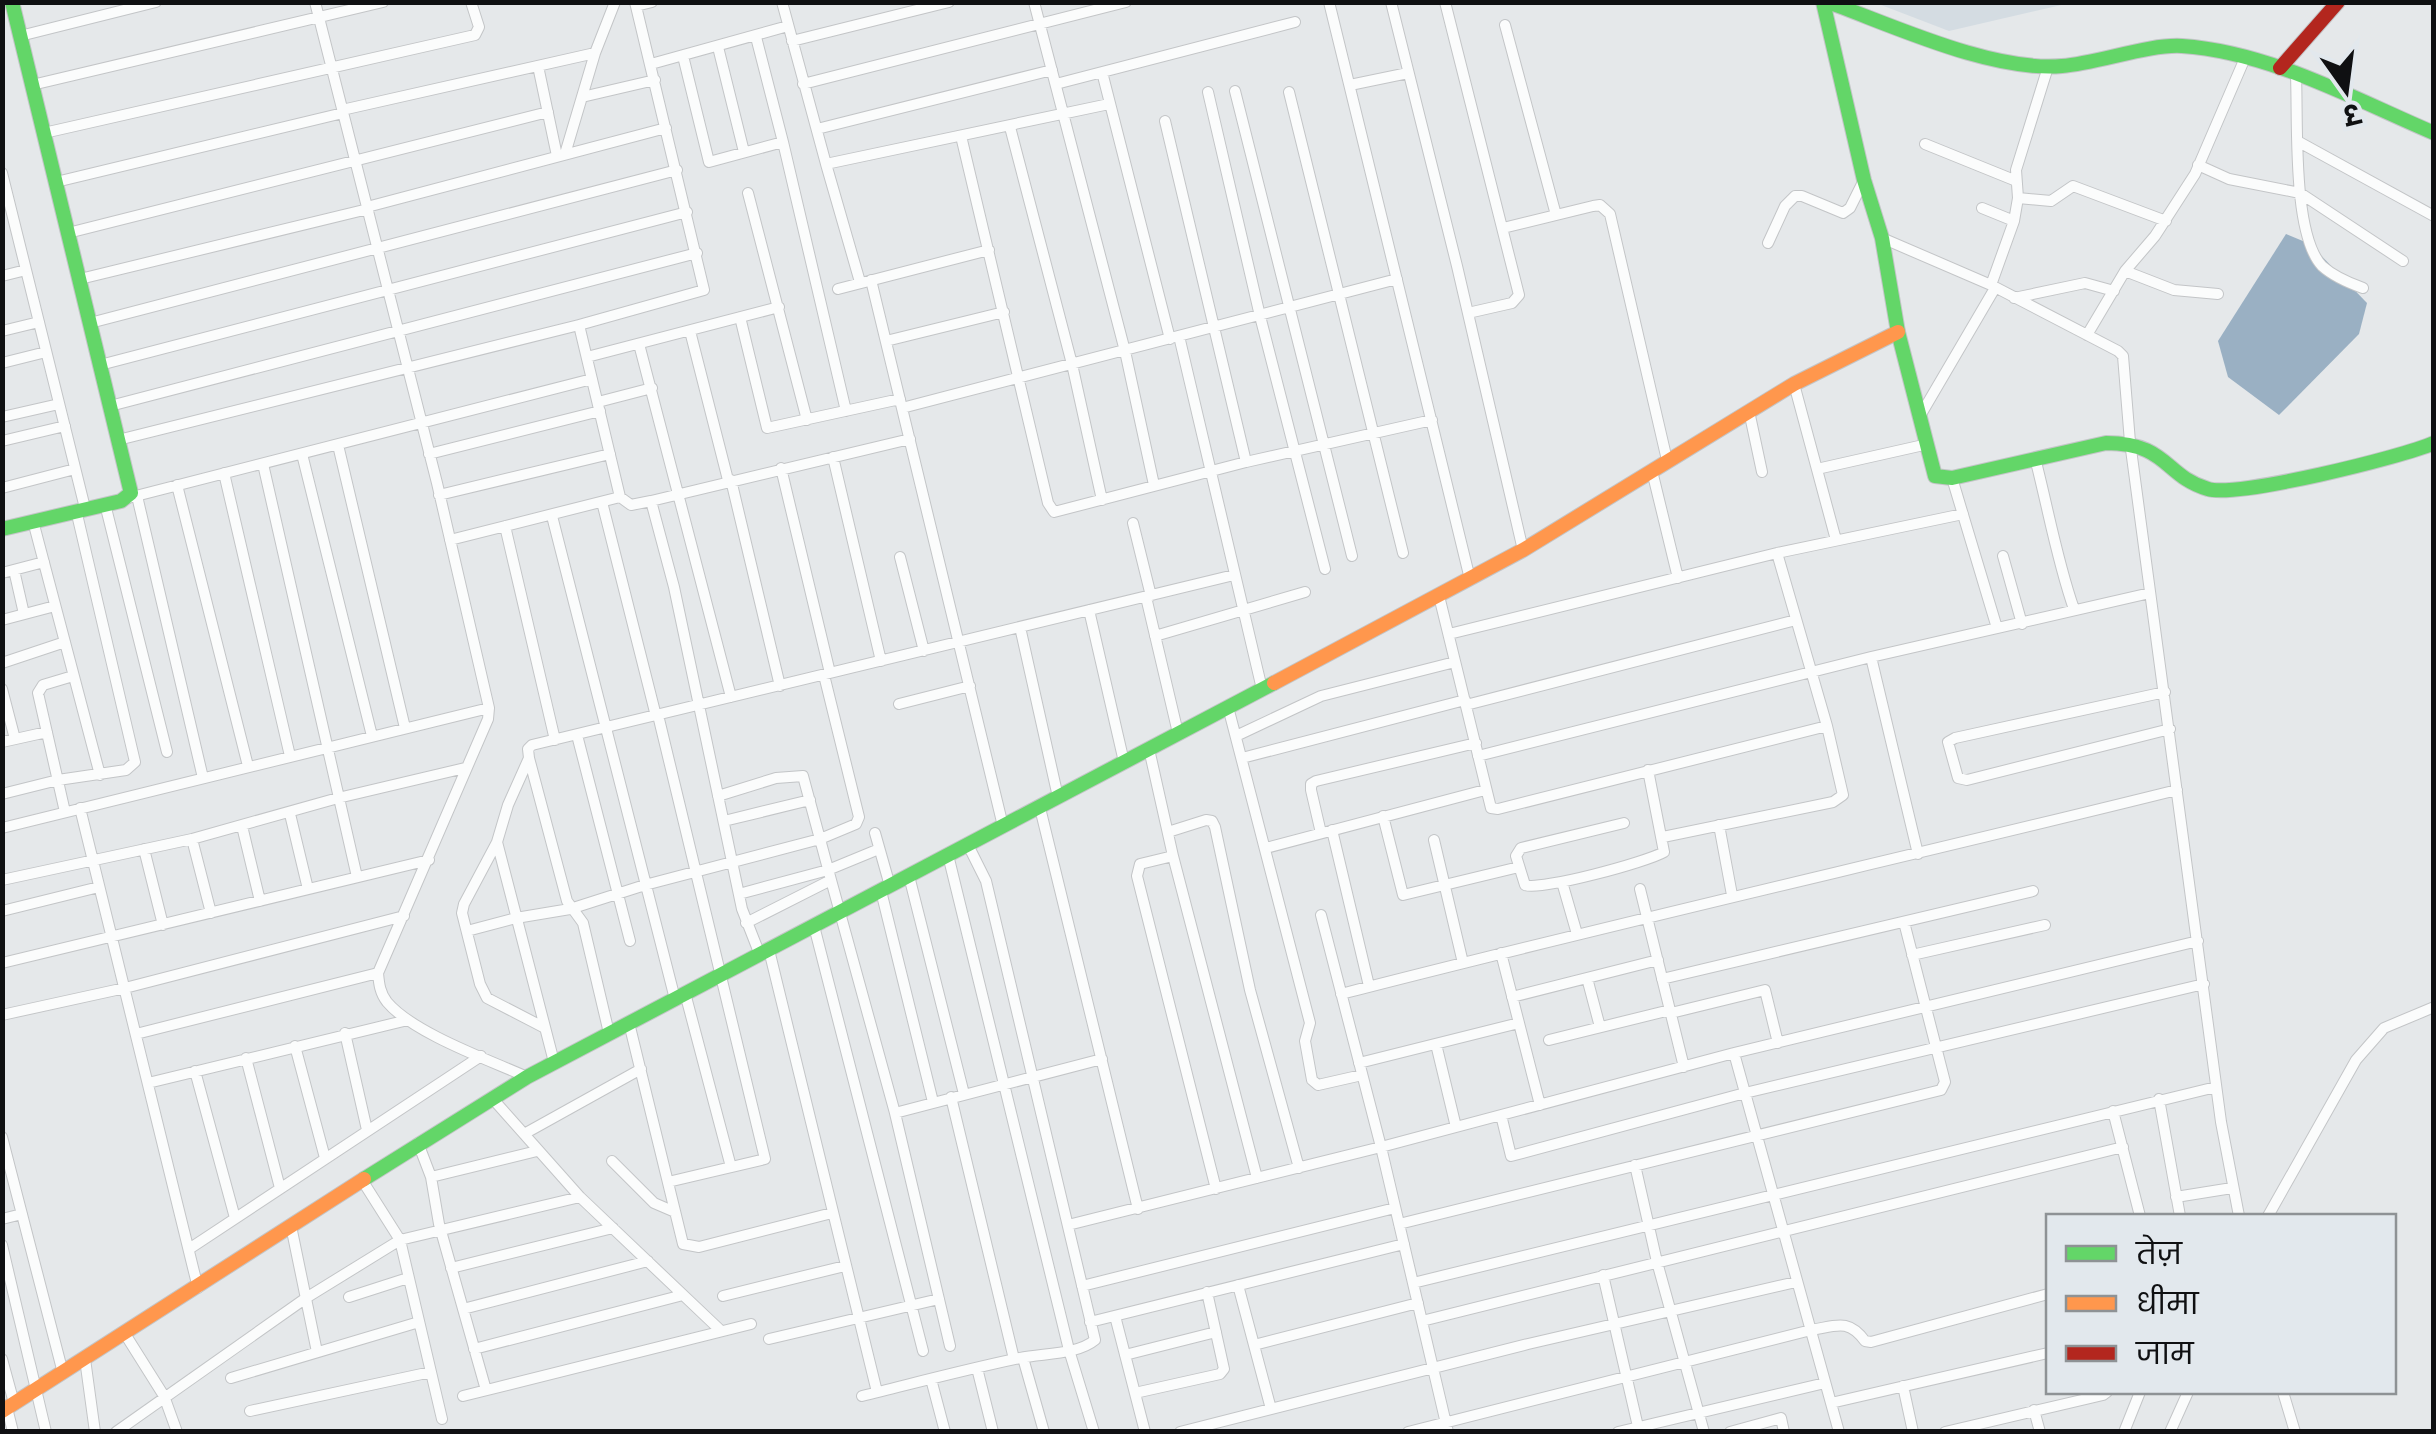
<svg xmlns="http://www.w3.org/2000/svg" width="2436" height="1434" font-family="Poppins,'Noto Sans Devanagari',sans-serif">
  <rect width="100%" height="100%" fill="#e5e8ea"/>
  <path fill="#d4dce2" d="M 1876,3 L 2070,3 L 1949,31 Z"/>
  <path fill="#9ab0c3" d="M 2286,234 L 2310,244 L 2367,303 L 2359,334 L 2279,415 L 2228,377 L 2218,341 Z"/>
  <g fill="none" stroke-linecap="round" stroke-linejoin="round">
    <g stroke="#c3c5c7" stroke-width="12">
      <path id="street" d="M 315,2 L 437,483 L 489,708 L 488,719 L 378,973 C 379,984 380,993 387,1002 C 413,1033 489,1060 527,1077
        M 782,2 L 826,164 L 1109,104
        M 1034,2 L 1125,351 L 1154,485
        M 1329,2 L 1470,579
        M 1391,2 L 1457,266 L 1523,550
        M 1445,2 L 1519,295 L 1512,303 L 1468,313
        M 636,6 L 652,2
        M 1505,25 L 1556,215
        M 20,36 L 156,2
        M 792,41 L 949,2
        M 718,47 L 744,152
        M 683,56 L 709,162 L 783,142 L 756,37
        M 651,64 L 788,26
        M 538,66 L 557,156
        M 1102,72 L 1170,339
        M 2296,76 C 2298,120 2292,234 2322,266 C 2333,276 2349,283 2363,288
        M 803,84 L 1126,2
        M 1056,84 L 1295,22
        M 32,85 L 383,2
        M 1350,85 L 1408,73
        M 1235,91 L 1352,556
        M 1208,92 L 1260,316 L 1325,569
        M 1289,92 L 1403,553
        M 582,97 L 655,80
        M 342,110 L 595,53 L 615,2
        M 1165,121 L 1246,462
        M 1010,127 L 1072,364 L 1102,500
        M 817,129 L 1052,70
        M 44,133 L 475,35 L 479,27 L 471,2
        M 961,136 L 1048,503 L 1054,512 L 1246,462 L 1432,420
        M 783,142 L 846,411
        M 2299,142 L 2434,216
        M 1925,144 L 2014,180
        M 565,154 L 595,53
        M 826,164 L 860,282
        M 2198,165 L 2229,179 L 2300,193 L 2403,261
        M 2,173 L 85,508
        M 56,182 L 343,113
        M 748,193 L 807,420
        M 2018,198 L 2051,201 L 2073,186 L 2166,221
        M 367,207 L 666,128
        M 1982,208 L 2014,221
        M 1503,228 L 1593,206 L 1600,205 L 1610,214 L 1667,460
        M 68,233 L 548,112
        M 1882,238 L 1991,285 L 2118,351 L 2123,356 L 2130,442 L 2221,1122 L 2239,1216
        M 1768,243 L 1785,206 L 1795,196 L 1802,196 L 1843,213 L 1850,208 L 1864,180
        M 2125,271 L 2155,236 L 2195,174 L 2245,58
        M 2,276 L 26,270
        M 80,279 L 368,209
        M 871,280 L 1003,826
        M 1991,285 L 2014,221 L 2018,198 L 2016,170 L 2048,67
        M 838,289 L 989,250
        M 2014,298 L 2085,283 L 2114,291
        M 740,317 L 767,428 L 900,399
        M 90,323 L 677,170
        M 2,331 L 39,322
        M 690,331 L 728,480
        M 2087,335 L 2125,271 L 2174,290 L 2218,294
        M 1179,336 L 1262,689
        M 886,341 L 1004,312
        M 639,344 L 731,697
        M 587,357 L 779,307
        M 2,363 L 46,352
        M 100,365 L 687,212
        M 1794,384 L 1836,540
        M 598,402 L 652,388
        M 110,406 L 697,253
        M 902,408 L 1397,279
        M 1749,411 L 1762,472
        M 1920,416 L 1995,288
        M 2,417 L 59,404
        M 118,440 L 579,325
        M 2,441 L 65,426
        M 338,445 L 405,728
        M 302,454 L 372,736
        M 429,454 L 600,411
        M 833,457 L 881,661
        M 2035,458 C 2048,508 2057,561 2074,609
        M 263,464 L 357,877
        M 781,468 L 830,673
        M 1817,469 L 1928,444
        M 1652,471 L 1678,578
        M 224,473 L 290,756
        M 1952,478 L 1997,628
        M 731,480 L 780,686
        M 177,485 L 248,766
        M 2,488 L 75,469
        M 439,495 L 610,454
        M 137,496 L 203,778
        M 620,497 L 579,325 L 704,290 L 635,2
        M 128,498 L 592,379
        M 651,501 L 674,587 L 742,909 L 760,955
        M 602,502 L 656,716
        M 105,504 L 167,752
        M 552,516 L 675,999
        M 33,521 L 100,775
        M 1133,523 L 1151,596
        M 505,526 L 555,740
        M 450,540 L 620,497 L 631,505 L 651,501 L 910,439
        M 2003,556 L 2022,624
        M 900,557 L 924,651
        M 14,570 L 24,614
        M 2,573 L 44,562
        M 1439,596 L 1491,808 L 1498,809 L 1827,726
        M 1146,597 L 1178,733
        M 1089,610 L 1124,762
        M 2,620 L 55,606
        M 1020,627 L 1058,797
        M 1449,634 L 1777,553 L 1963,514
        M 1155,636 L 1305,592
        M 1871,657 L 1918,854
        M 2,663 L 65,642
        M 2,689 L 15,739
        M 2165,692 L 1955,738 L 1948,742 L 1958,778 L 1967,780 L 2170,729
        M 899,704 L 970,686
        M 1466,705 L 1796,620
        M 1228,707 L 1310,1023 L 1305,1041 L 1312,1080 L 1318,1085 L 1362,1075
        M 658,715 L 765,1159 L 668,1182
        M 577,735 L 630,941
        M 1236,736 L 1321,696 L 1455,662
        M 2,742 L 47,732
        M 1149,749 L 1173,856 L 1257,1178
        M 1478,756 L 1871,657 L 2150,593
        M 529,758 L 508,805 L 497,842 L 554,1062
        M 1242,758 L 1465,700
        M 2,794 L 58,780 L 126,770 L 135,762 L 76,510
        M 718,796 L 776,778 L 803,776 L 831,880
        M 80,808 L 198,1288
        M 1040,808 L 1138,1209
        M 65,812 L 38,693 L 43,685 L 73,676
        M 290,814 L 308,889
        M 1383,816 L 1403,895 L 1519,867
        M 724,821 L 810,800
        M 1624,823 L 1521,848 L 1516,856 L 1525,885 C 1540,891 1647,862 1664,852 L 1648,770
        M 1719,825 L 1732,895
        M 242,826 L 260,901
        M 2,828 L 489,708
        M 1332,830 L 1369,986
        M 1168,832 L 1206,820 L 1212,821 L 1215,827 L 1250,990 L 1299,1168
        M 875,833 L 890,886
        M 1321,833 L 1311,790 L 1311,784 L 1316,781 L 1476,743
        M 1663,837 L 1833,802 L 1843,795 L 1827,726 L 1777,553
        M 192,839 L 211,913
        M 1434,840 L 1463,963
        M 497,842 L 464,904 L 462,913 L 480,984 L 487,998 L 545,1028
        M 1266,848 L 1485,790
        M 144,849 L 163,925
        M 948,855 L 1069,1350 L 1094,1432
        M 1173,856 L 1140,864 L 1137,876 L 1216,1189
        M 909,876 L 964,1094
        M 2,880 L 192,839 L 338,798 L 465,768
        M 1562,882 L 1577,934
        M 1640,889 L 1684,1067
        M 881,891 L 933,1102
        M 739,894 L 828,870 L 879,849
        M 2,911 L 99,887
        M 1321,915 L 1381,1147 L 1448,1432
        M 746,923 L 831,880 L 895,1113 L 950,1346
        M 814,926 L 923,1351
        M 467,931 L 516,918 L 570,909 L 645,885 L 820,839 L 856,824 L 859,817 L 824,675
        M 769,950 L 877,1392
        M 1501,953 L 1540,1105
        M 1912,955 L 2045,925
        M 2,963 L 429,860
        M 1587,978 L 1600,1027
        M 1662,979 L 2033,891
        M 685,993 L 731,1167
        M 1341,994 C 1619,922 1899,859 2177,790
        M 1512,997 L 1658,960
        M 1671,1013 L 1765,990 L 1778,1043
        M 2,1015 L 125,988 L 404,916
        M 629,1023 L 683,1244 L 699,1247 L 832,1213
        M 345,1033 L 367,1130
        M 609,1033 L 583,923 L 567,901 L 529,758 L 528,749 L 532,745 L 1234,575
        M 136,1034 L 378,973
        M 1549,1040 L 1670,1010
        M 1436,1044 L 1456,1127
        M 295,1046 L 325,1158
        M 1734,1053 L 1839,1432
        M 246,1058 L 280,1188
        M 1359,1063 L 1519,1023
        M 195,1071 L 235,1218
        M 148,1083 L 408,1020
        M 951,1097 L 1014,1359
        M 492,1098 L 580,1197 L 719,1329
        M 2159,1099 L 2180,1216
        M 2113,1111 L 2140,1216
        M 895,1113 L 1102,1059
        M 1501,1115 L 1511,1156 L 1745,1093 L 2204,984
        M 524,1134 L 641,1069
        M 2,1137 L 63,1373
        M 418,1143 L 431,1177 L 439,1224 L 486,1390
        M 612,1161 L 654,1203 L 675,1212
        M 1635,1165 L 1657,1262 L 1704,1432
        M 431,1177 L 537,1151
        M 362,1180 L 400,1240 L 442,1419
        M 2176,1197 L 2232,1188
        M 2268,1216 L 2356,1060 L 2384,1028 L 2434,1007
        M 2,1219 L 22,1214
        M 1399,1224 L 1941,1090 L 1945,1082 L 1904,922
        M 1068,1225 L 1381,1147 L 1734,1053 L 2198,941
        M 291,1226 L 317,1352
        M 2,1245 L 46,1432
        M 189,1249 L 481,1056
        M 451,1268 L 613,1228
        M 1603,1275 L 1639,1431
        M 1413,1283 L 2216,1087
        M 1238,1285 L 1271,1409
        M 1082,1286 L 1395,1208
        M 723,1296 L 845,1266
        M 349,1297 L 408,1278
        M 463,1309 L 648,1261
        M 1115,1316 L 1145,1432
        M 1422,1321 L 2123,1147
        M 1090,1322 L 1404,1244
        M 125,1334 L 164,1396 L 177,1432
        M 769,1339 L 939,1299
        M 1254,1345 L 1418,1303
        M 474,1349 L 683,1295
        M 1125,1355 L 1216,1332
        M 1023,1358 L 1044,1432
        M 2,1359 L 14,1403
        M 85,1359 L 95,1432
        M 977,1368 L 993,1432
        M 231,1378 L 419,1322
        M 931,1379 L 945,1432
        M 1903,1386 L 1913,1432
        M 2283,1392 L 2295,1432
        M 1135,1393 L 1220,1374 L 1224,1369 L 1207,1292
        M 463,1396 L 751,1324
        M 862,1396 C 915,1383 967,1369 1020,1358 C 1043,1353 1077,1355 1095,1340 L 986,881 L 968,845
        M 1831,1403 L 2048,1353
        M 7,1408 L 13,1432
        M 2034,1410 L 2040,1432
        M 250,1411 L 431,1372
        M 116,1432 L 306,1298 L 400,1240 L 580,1197
        M 1180,1432 L 1528,1344 L 1796,1282
        M 1408,1432 L 1811,1330 C 1836,1326 1848,1318 1865,1341 L 1871,1342 L 2048,1294
        M 1618,1432 L 1825,1383
        M 1730,1432 L 1781,1418 L 1784,1432
        M 1945,1432 L 2103,1395 L 2107,1392
        M 2124,1432 L 2140,1392
        M 2170,1432 L 2188,1392"/>
    </g>
    <g stroke="#c3c5c7" stroke-width="16">
      <path id="fast" d="M 1823,2 L 1864,180 L 1882,238 L 1898,332 L 1935,476 L 1952,478 L 2106,443 C 2168,443 2164,476 2208,489 C 2236,498 2403,457 2434,443
        M 1828,2 C 1894,26 1992,72 2062,66 C 2099,63 2148,44 2182,46 C 2270,52 2354,99 2434,133
        M 2,529 L 121,501 L 131,493 L 12,2
        M 364,1179 L 527,1077 L 1274,683"/>
    </g>
    <g stroke="#c3c5c7" stroke-width="16">
      <path id="slow" d="M 1274,683 L 1523,550 L 1794,384 L 1898,332
        M 2,1411 L 364,1179"/>
    </g>
    <g stroke="#c3c5c7" stroke-width="16">
      <path id="jam" d="M 2280,68 L 2338,2"/>
    </g>
    <use href="#street" stroke="#fbfcfc" stroke-width="10"/>
    <use href="#fast" stroke="#63d668" stroke-width="14"/>
    <use href="#slow" stroke="#ff974d" stroke-width="14"/>
    <use href="#jam" stroke="#b3261e" stroke-width="14"/>
  </g>
  <rect width="2436" height="1434" fill="none" stroke="#0f1012" stroke-width="10"/>
  <rect x="2046" y="1214" width="350" height="180" fill="#e2e8ed" stroke="#8e9295" stroke-width="2.5"/>
  <rect x="2066" y="1246" width="50" height="15" fill="#63d668" stroke="#8e9295" stroke-width="2.5"/>
  <text x="2136" y="1264" font-size="30" fill="#0f1012">तेज़</text>
  <rect x="2066" y="1296" width="50" height="15" fill="#ff974d" stroke="#8e9295" stroke-width="2.5"/>
  <text x="2136" y="1314" font-size="30" fill="#0f1012">धीमा</text>
  <rect x="2066" y="1346" width="50" height="15" fill="#b3261e" stroke="#8e9295" stroke-width="2.5"/>
  <text x="2136" y="1364" font-size="30" fill="#0f1012">जाम</text>
  <g transform="translate(2346 90) rotate(166)" stroke="#e2e8ed" stroke-width="8" paint-order="stroke">
  <path d="M0-8L18 38L0 25L-18 38Z" fill="#0f1012"/>
  <text y="-15" font-size="28" font-weight="bold" text-anchor="middle" fill="#0f1012">उ</text>
  </g>
</svg>
